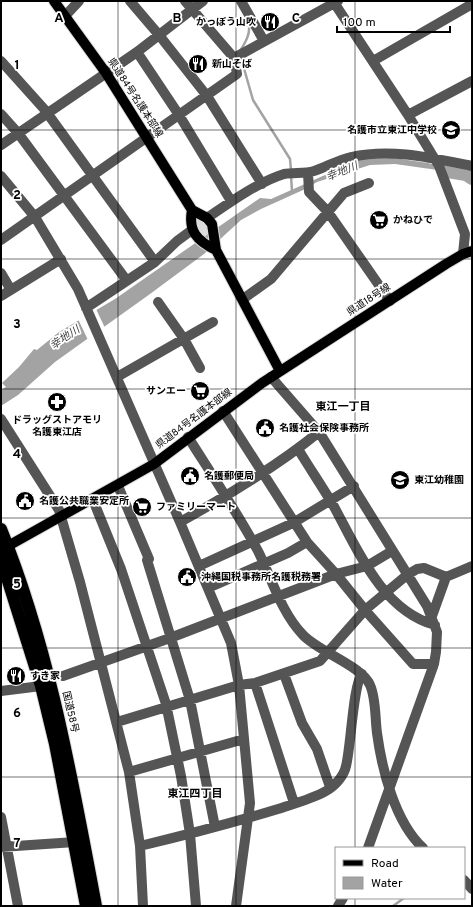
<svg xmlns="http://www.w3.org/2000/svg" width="473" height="907" font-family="Overpass,'Noto Sans JP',sans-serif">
  <rect width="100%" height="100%" fill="#fff"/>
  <path fill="#dcdcdc" d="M 195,217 L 199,217 L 210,225 L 209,240 L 195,231 Z"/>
  <path fill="#a3a3a3" d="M 394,158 L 428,163 L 466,174 L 395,164 L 370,165 L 317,182 L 303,190 L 261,209 L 241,220 L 204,254 L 150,294 L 55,362 L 18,395 L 1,406 L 1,390 L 6,387 L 2,383 L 19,367 L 34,349 L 37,350 L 59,332 L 115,299 L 260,198 L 271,199 L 361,159 Z"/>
  <path fill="#fff" d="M 96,309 L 105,328 L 88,340 L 78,319 Z"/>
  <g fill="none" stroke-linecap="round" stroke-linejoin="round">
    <path stroke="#a3a3a3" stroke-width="2.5" d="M 240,51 C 245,43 252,32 248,22
      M 241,58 L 253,100 L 290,159 L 291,170
      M 291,175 L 292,192
      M 393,906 L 404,898"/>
    <path stroke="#a3a3a3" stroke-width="14" d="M 448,171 L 466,174 L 472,178"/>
    <g stroke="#dbdbdb" stroke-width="12">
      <path id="major" d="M 54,1 L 106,73 L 192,210 L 207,218 L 212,224 L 216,250 L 280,371
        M 192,210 C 188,231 197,241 216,250
        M 1,550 L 154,464 L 262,383 L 446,264 L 463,254 L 472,251"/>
    </g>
    <g stroke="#dbdbdb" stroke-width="14">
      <path id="highway" d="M 1,529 C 50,650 72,779 96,906
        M 1,559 L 41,686 L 55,744 L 86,906"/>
    </g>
    <path stroke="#555" stroke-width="10" d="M 130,1 L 159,35 L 207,96 L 262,184
      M 241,1 L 264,41
      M 333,1 L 408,115 L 439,166 L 465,234 L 463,254
      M 65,16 L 79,1
      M 137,52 L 179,115 L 231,201
      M 234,58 L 338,1
      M 1,61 L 45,110 L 155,262
      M 373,61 L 472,4
      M 1,114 L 18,133 L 127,281
      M 408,115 L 472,81
      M 1,145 L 137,52 L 203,1
      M 308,173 L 309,192 L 328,212 L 390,301
      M 1,176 L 35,217 L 78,289 L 180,522 L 231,643 L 239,685 L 250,803 L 236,906
      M 207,218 C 229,203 258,182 284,174 C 293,172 304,174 314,171 C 326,167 338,160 351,157 C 392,148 432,158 472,166
      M 1,240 L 237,74 L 234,58 L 185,1
      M 1,273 L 11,290
      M 1,296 L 61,259
      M 243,299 L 271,279 L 344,193 L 369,183
      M 158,302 L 184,339 L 200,368
      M 86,308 L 155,262 L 177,241 L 192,230
      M 117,377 L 213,322
      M 271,377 L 319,432 L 427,606 L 437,632 L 436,652 L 434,664 L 368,848
      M 223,411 L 307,542 L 336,574 L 365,610 L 413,664 L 434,664
      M 1,419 L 59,510 L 80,582 L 129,772 L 140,846 L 143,906
      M 188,437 C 212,475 237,512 258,551 C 272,579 281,612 303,635 C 319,652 362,666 370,685 C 376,698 375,718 377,733 C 382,770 395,822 423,848
      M 298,449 C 309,467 321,485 332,503 C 357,548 381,610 435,625
      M 118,486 L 149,559
      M 93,500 L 121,569 L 166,704 L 181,776 L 190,834 L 196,906
      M 180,522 C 229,495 276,467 319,432
      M 147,560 L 190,700 L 215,827
      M 199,566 L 293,523 L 354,486
      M 208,588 L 288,553 L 307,542
      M 432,616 L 446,577
      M 284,674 L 302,723 L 317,749 L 330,787
      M 63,676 L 170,638 L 336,574 L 367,566 L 392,551
      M 255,683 L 294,803
      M 1,691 L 41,686
      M 117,722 L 239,685 L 255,683 L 320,661 L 365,610 L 407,575 L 417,569 L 424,568 L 446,577 L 472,566
      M 129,772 L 244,739
      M 1,817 L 18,906
      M 140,846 C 186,835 232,823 278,809 C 293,804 312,799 326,791 C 335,786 344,776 346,766 C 351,747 353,684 362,674
      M 1,847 L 75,842
      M 464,880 L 472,889
      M 338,906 L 343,898"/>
    <use href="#major" stroke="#000" stroke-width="10"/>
    <use href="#highway" stroke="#000" stroke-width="12"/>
  </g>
  <path fill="none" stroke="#000" stroke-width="1" stroke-opacity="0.55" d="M 118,1 L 118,906M 236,1 L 236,906M 355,1 L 355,848M 1,130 L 472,130M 1,259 L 472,259M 1,389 L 472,389M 1,518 L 472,518M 1,648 L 472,648M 1,777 L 472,777M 355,898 L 355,906"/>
  <defs>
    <g id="restaurant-disc" transform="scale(1)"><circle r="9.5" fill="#000" stroke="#fff"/><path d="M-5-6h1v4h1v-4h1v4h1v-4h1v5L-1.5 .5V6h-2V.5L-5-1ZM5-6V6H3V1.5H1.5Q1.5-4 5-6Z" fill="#fff"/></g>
    <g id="school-disc" transform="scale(1)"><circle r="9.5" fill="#000" stroke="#fff"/><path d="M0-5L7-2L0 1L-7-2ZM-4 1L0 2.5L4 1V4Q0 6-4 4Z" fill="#fff"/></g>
    <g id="supermarket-disc" transform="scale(1)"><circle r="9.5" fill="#000" stroke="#fff"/><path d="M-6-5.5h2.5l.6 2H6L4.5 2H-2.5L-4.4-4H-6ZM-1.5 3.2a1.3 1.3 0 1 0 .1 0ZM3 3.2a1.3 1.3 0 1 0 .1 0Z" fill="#fff"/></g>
    <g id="pharmacy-disc" transform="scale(1)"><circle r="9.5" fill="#000" stroke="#fff"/><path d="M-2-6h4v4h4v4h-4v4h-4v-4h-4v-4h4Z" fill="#fff"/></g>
    <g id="civic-disc" transform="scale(1)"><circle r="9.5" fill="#000" stroke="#fff"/><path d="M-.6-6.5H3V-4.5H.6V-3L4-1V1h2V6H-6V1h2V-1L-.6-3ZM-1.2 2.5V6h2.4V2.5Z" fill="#fff"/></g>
  </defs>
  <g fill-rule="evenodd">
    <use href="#restaurant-disc" x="270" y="22"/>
    <use href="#restaurant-disc" x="198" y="64"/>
    <use href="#school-disc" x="451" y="130"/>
    <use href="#supermarket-disc" x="379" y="220"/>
    <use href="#supermarket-disc" x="200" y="391"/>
    <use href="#pharmacy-disc" x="57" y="402"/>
    <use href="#civic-disc" x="265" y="428"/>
    <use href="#civic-disc" x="190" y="476"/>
    <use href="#school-disc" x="400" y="480"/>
    <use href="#civic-disc" x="25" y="501"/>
    <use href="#supermarket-disc" x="142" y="507"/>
    <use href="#civic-disc" x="187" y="577"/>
    <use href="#restaurant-disc" x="16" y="676"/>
  </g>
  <g text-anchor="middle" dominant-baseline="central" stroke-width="3.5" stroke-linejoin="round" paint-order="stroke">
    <g font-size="10" font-weight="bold" fill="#000" stroke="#fff" text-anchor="start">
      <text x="256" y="22" text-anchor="end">かっぽう山吹</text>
      <text x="212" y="64">新山そば</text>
      <text x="437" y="130" text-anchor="end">名護市立東江中学校</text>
      <text x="393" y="220">かねひで</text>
      <text x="186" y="391" text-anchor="end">サンエー</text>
      <text x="57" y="420" text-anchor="middle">ドラッグストアモリ<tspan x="57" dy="12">名護東江店</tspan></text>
      <text x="279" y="428">名護社会保険事務所</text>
      <text x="204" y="476">名護郵便局</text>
      <text x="414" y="480">東江幼稚園</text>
      <text x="39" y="501">名護公共職業安定所</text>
      <text x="156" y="507">ファミリーマート</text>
      <text x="201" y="577">沖縄国税事務所名護税務署</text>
      <text x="30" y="676">すき家</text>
    </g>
    <g font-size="10" fill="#000" stroke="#fff">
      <text transform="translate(135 98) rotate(57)">県道84号名護本部線</text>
      <text transform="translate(369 300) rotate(-33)">県道18号線</text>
      <text transform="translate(194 419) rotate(-37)">県道84号名護本部線</text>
      <text transform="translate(70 712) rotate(77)">国道58号</text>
    </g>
    <g font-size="11" font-style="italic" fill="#444" stroke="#fff">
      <text transform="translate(342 172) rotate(-22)">幸地川</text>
      <text transform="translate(65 338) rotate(-34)">幸地川</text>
    </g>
    <g font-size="11" font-weight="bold" fill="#000" stroke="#fff">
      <text x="343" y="407">東江一丁目</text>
      <text x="195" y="794">東江四丁目</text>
    </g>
  </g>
  <g font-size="13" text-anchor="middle" font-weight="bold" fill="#000" stroke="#fff" stroke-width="3.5" stroke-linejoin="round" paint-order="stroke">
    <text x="59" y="22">A</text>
    <text x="177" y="22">B</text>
    <text x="296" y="22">C</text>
    <text x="17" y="69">1</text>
    <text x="17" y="199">2</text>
    <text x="17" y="328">3</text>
    <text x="17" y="458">4</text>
    <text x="17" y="588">5</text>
    <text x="17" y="717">6</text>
    <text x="17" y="847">7</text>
  </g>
  <rect width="473" height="907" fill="none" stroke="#000000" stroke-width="4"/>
  <rect x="335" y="847" width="130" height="52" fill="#ffffff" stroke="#999999"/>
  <rect x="343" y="860" width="20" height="6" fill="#000000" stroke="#999999"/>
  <text x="371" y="867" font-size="12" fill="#000000">Road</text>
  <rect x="343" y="877" width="20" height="12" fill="#a3a3a3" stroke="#999999"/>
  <text x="371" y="887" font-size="12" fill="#000000">Water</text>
  <path d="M337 26v6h113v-6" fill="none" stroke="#000000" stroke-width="2"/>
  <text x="343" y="26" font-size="12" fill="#000000" stroke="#ffffff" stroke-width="3" paint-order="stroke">100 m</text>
</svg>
